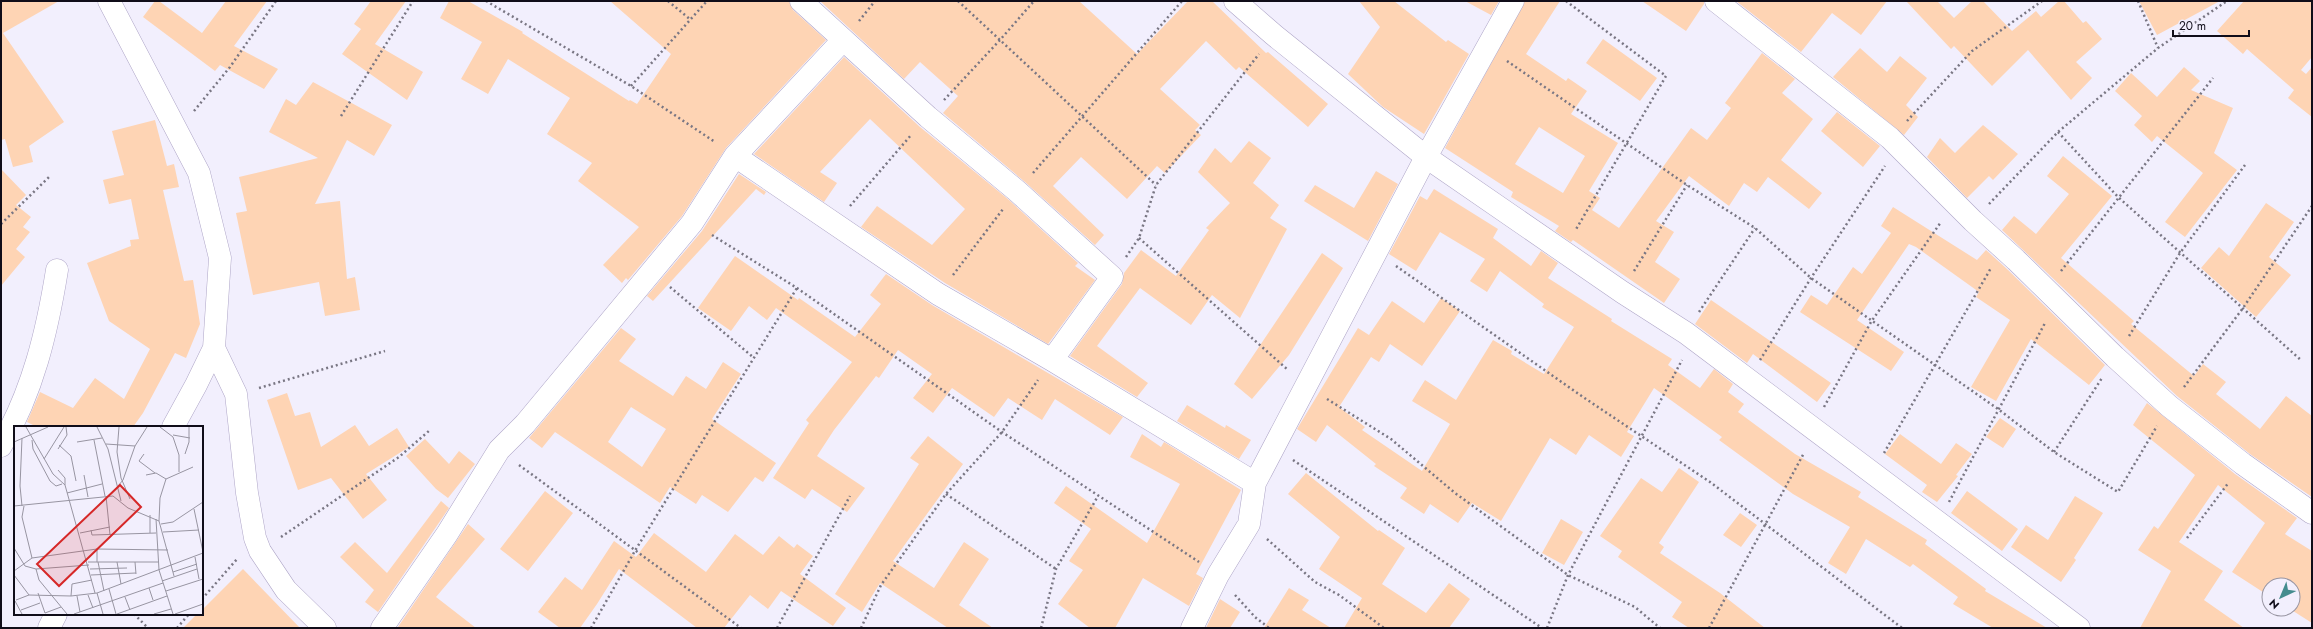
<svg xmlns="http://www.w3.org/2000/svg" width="2313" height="629" font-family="Jost,sans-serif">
  <rect width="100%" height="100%" fill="#f2effd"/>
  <path fill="#fed4b4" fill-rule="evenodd" d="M 1,1 L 59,1 L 3,33 L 64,122 L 29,146 L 33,162 L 13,167 L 5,139 L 1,140 Z
    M 155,1 L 159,1 L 202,33 L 226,1 L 267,1 L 234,46 L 278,69 L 264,89 L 220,65 L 215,71 L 143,17 Z
    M 371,1 L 406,1 L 375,44 L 423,72 L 407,100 L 342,54 L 361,29 L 354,24 Z
    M 449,1 L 468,1 L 523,32 L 522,33 L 629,101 L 630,100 L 637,104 L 671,54 L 610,1 L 789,1 L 793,10 L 826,40 L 726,148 L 682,216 L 628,280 L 626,278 L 622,283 L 603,265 L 639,227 L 578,181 L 592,163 L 547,134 L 570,98 L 508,59 L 488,94 L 461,79 L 482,42 L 440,18 Z
    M 820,1 L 1079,1 L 1137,54 L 1188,1 L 1212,1 L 1266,53 L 1268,52 L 1328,104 L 1308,127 L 1239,67 L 1236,70 L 1206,41 L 1160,89 L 1200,125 L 1195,130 L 1201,135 L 1165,173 L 1157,166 L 1127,199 L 1081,157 L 1053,186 L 1104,235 L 1095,245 L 1025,182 L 943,113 L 958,96 L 920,62 L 904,79 Z
    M 1359,1 L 1394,1 L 1446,42 L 1448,40 L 1469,54 L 1424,134 L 1383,107 L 1348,74 L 1380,27 Z
    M 1465,1 L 1499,1 L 1491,15 Z
    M 1525,1 L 1560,1 L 1526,54 L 1566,81 L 1568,78 L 1587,91 L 1571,114 L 1618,143 L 1589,191 L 1600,198 L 1592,210 L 1619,228 L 1691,128 L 1707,140 L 1731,108 L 1725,103 L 1762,53 L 1795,79 L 1782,93 L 1813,119 L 1781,160 L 1822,193 L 1809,209 L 1768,177 L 1757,192 L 1744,183 L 1729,206 L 1689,176 L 1656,221 L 1674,232 L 1655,262 L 1680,279 L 1664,303 L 1573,240 L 1571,242 L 1555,231 L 1559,226 L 1511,197 L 1513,192 L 1445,148 ZM 1539,127 L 1585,156 L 1563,193 L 1515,164 Z
    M 1642,1 L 1704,1 L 1704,4 L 1686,31 Z
    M 1736,1 L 1887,1 L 1861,35 L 1832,13 L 1801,52 Z
    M 1906,1 L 1937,1 L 1954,18 L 1972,1 L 1983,1 L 2012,31 L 2036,11 L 2041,17 L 2059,1 L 2064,1 L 2083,23 L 2086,21 L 2102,39 L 2076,62 L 2092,78 L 2071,100 L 2028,50 L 1992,86 L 1954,46 L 1951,49 Z
    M 2139,1 L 2220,1 L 2157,35 Z
    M 2244,1 L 2312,1 L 2312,57 L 2301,70 L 2306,74 L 2312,67 L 2312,117 L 2288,98 L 2294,90 L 2247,49 L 2243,54 L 2217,31 Z
    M 1603,39 L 1657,78 L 1640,101 L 1586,63 Z
    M 1860,48 L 1887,72 L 1900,56 L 1927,78 L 1906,105 L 1918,117 L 1904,135 L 1833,77 Z
    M 844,57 L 920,127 L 1009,200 L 1078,263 L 1075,266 L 1095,280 L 1048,344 L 945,283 L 861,227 L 877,206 L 932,245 L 965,209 L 870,119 L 820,172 L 837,183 L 824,202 L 754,154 Z
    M 2184,67 L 2200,81 L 2191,90 L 2233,108 L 2214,153 L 2237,170 L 2185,237 L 2165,222 L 2203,173 L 2157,136 L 2152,142 L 2134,125 L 2142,116 L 2115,91 L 2131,73 L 2157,97 Z
    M 313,82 L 392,125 L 374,156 L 347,140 L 315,204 L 340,201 L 347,279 L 355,277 L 360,310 L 325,316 L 319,282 L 253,295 L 236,213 L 247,211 L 239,177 L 318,158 L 269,132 L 286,99 L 296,105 Z
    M 1837,112 L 1880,146 L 1863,167 L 1821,131 Z
    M 155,120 L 167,166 L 174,164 L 179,187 L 163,190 L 184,281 L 193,280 L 200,324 L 186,358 L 175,353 L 143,413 L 133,427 L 37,427 L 27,422 L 40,392 L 73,408 L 95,378 L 124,399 L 150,349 L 109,321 L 87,263 L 131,246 L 130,240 L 139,239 L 131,199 L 109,204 L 103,180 L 124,175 L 112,131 Z
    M 1983,125 L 2018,154 L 1993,180 L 1989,176 L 1967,198 L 1927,157 L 1940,138 L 1955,153 Z
    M 1249,141 L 1271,158 L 1253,183 L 1279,205 L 1270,218 L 1287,229 L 1240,318 L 1212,295 L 1191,325 L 1140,288 L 1097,346 L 1148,383 L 1137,397 L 1070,356 L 1122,284 L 1124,273 L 1141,250 L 1176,276 L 1209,230 L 1206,228 L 1230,203 L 1198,172 L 1215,148 L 1231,163 Z
    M 2063,156 L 2112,196 L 2061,258 L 2134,321 L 2131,324 L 2194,376 L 2203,364 L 2226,382 L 2216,394 L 2260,429 L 2286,396 L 2312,416 L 2312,497 L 2250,454 L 2177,396 L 2002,230 L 2014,216 L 2036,234 L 2069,194 L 2047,176 Z
    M 1,169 L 26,195 L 16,205 L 31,217 L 23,227 L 30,232 L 16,249 L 25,257 L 1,286 Z
    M 1376,171 L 1398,184 L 1368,241 L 1304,201 L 1315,185 L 1354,208 Z
    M 739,174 L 766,192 L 764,195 L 756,189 L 653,301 L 647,296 L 702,231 Z
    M 1434,189 L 1498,229 L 1493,238 L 1531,266 L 1541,251 L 1558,263 L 1548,278 L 1612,319 L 1611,321 L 1672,359 L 1668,365 L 1700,388 L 1714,369 L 1733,384 L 1728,392 L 1744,404 L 1738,412 L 1795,454 L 1861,492 L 1858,497 L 1927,540 L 1925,544 L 1986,589 L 1985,591 L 2047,628 L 1993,628 L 1953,604 L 1958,597 L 1913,564 L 1910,567 L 1866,539 L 1846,574 L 1828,563 L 1850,527 L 1793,494 L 1719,440 L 1722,437 L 1654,388 L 1627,432 L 1634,436 L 1621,457 L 1589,435 L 1576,455 L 1550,438 L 1501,521 L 1472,503 L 1458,523 L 1430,504 L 1424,514 L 1400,498 L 1407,488 L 1374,466 L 1376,464 L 1327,425 L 1316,442 L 1297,429 L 1358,328 L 1369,335 L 1392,301 L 1424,323 L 1441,298 L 1460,311 L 1422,366 L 1390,344 L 1379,362 L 1371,357 L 1339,407 L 1365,427 L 1362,430 L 1422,471 L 1450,424 L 1412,401 L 1425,380 L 1456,400 L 1493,340 L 1512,351 L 1511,354 L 1544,374 L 1574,327 L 1542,307 L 1544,304 L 1500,271 L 1487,292 L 1470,281 L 1485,259 L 1440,232 L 1416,271 L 1389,254 L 1420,196 L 1427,200 Z
    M 2266,203 L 2294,222 L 2269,257 L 2291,275 L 2256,317 L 2201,268 L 2219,247 L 2229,256 Z
    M 1893,207 L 1977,260 L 1986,250 L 2007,269 L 2105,365 L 2089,385 L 2031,339 L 1996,401 L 1971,387 L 2010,320 L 1976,297 L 1979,292 L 1916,247 L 1909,244 L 1857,320 L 1904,352 L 1891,371 L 1800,312 L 1811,295 L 1827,305 L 1853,267 L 1862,274 L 1891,233 L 1881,226 Z
    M 1322,253 L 1343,268 L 1289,355 L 1252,399 L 1234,384 Z
    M 735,256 L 798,300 L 799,298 L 855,337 L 881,304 L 870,295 L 886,274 L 932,305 L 1123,417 L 1110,435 L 1055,399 L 1042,420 L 1008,398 L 994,417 L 952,388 L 933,413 L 913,398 L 932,374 L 898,350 L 879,378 L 876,376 L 834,430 L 817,456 L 865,488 L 847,512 L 812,489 L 805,499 L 773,478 L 809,423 L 806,420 L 852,362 L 776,308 L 767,320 L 749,306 L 731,331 L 698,308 Z
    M 1711,300 L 1831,383 L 1817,402 L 1753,354 L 1747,363 L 1695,324 Z
    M 621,328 L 636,339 L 619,361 L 673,396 L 686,376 L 706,389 L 723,362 L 741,374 L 712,419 L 776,463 L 763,482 L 755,477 L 728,512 L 702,495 L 696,504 L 670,487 L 660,503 L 555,432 L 542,448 L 529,438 ZM 631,407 L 666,429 L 642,467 L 608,442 Z
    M 287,393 L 295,416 L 310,412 L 321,447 L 355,425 L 369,446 L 397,428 L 409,447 L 366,474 L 387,500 L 363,519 L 331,478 L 298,490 L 267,400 Z
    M 2147,403 L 2235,474 L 2297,518 L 2285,534 L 2312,551 L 2312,623 L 2290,609 L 2293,609 L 2293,585 L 2269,585 L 2269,596 L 2232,572 L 2265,523 L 2218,485 L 2179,542 L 2223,571 L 2204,600 L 2244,628 L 2140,628 L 2171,571 L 2138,550 L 2154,526 L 2158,529 L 2195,475 L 2133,425 Z
    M 1187,405 L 1225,428 L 1226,425 L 1251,440 L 1239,459 L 1177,421 Z
    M 2000,418 L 2016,429 L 2003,448 L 1986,437 Z
    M 1142,434 L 1161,447 L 1164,442 L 1241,490 L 1196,574 L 1203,578 L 1189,606 L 1143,578 L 1115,628 L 1090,628 L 1058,604 L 1083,570 L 1069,561 L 1091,529 L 1054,503 L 1066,486 L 1147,543 L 1180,484 L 1130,457 Z
    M 1900,434 L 1941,464 L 1956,443 L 1972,454 L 1956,475 L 1958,476 L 1937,502 L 1922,492 L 1927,485 L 1885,454 Z
    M 928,436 L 963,464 L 893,561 L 934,588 L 964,542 L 989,559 L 959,605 L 993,628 L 948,628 L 880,583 L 862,612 L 835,594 L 919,464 L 910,458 Z
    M 425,439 L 449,464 L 459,451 L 475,464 L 448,498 L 436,489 L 406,456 Z
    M 1679,468 L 1699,482 L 1659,543 L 1664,547 L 1660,553 L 1720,593 L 1765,628 L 1689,628 L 1672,617 L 1682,602 L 1618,557 L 1622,551 L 1600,536 L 1641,478 L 1662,492 Z
    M 1306,473 L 1378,531 L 1379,530 L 1405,548 L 1382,584 L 1426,613 L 1449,583 L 1470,599 L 1449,628 L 1344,628 L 1362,598 L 1319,569 L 1340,537 L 1288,494 Z
    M 545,491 L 573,513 L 528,571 L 500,549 Z
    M 1967,491 L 2018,529 L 2002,551 L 1951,513 Z
    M 2075,496 L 2103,513 L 2074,558 L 2076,560 L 2061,582 L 2011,547 L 2026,525 L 2048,540 Z
    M 441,501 L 449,508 L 378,612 L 365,602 L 374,590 L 340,557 L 355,542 L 387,573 Z
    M 1740,513 L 1757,525 L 1741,547 L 1723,535 Z
    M 1561,519 L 1583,532 L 1564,565 L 1542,553 Z
    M 468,524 L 485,539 L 436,597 L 476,628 L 399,628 L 398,627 Z
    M 654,533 L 706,572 L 735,534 L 763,555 L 779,536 L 794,548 L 797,544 L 813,556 L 800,574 L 846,608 L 833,626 L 781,591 L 768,609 L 750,595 L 724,628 L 697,628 L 619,569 L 597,604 L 580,628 L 560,628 L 538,612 L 565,577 L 582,590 L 614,541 L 636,557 Z
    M 243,569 L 300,628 L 183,628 L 197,614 L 202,614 L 202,610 Z
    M 1289,588 L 1309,600 L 1302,610 L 1331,628 L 1264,628 Z
    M 1220,599 L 1240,612 L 1230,628 L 1206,628 Z"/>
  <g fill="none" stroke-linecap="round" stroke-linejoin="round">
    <g stroke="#aea5c7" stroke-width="23">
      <path id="minor" d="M 109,1 L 199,173 L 220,258 L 214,348 L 236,394 L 247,493 L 255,538 L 260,551 L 286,590 L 325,628
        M 801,1 L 928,117 L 1017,191 L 1112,277 L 1052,360
        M 1235,1 L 1274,35 L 1426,157 L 1622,292 L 1686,333 L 2079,628
        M 1716,1 L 1890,138 L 1973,221 L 2016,260 L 2115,357 L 2169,406 L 2243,464 L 2312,513
        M 735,156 L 938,294 L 1052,360 L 1255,483
        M 173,427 L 196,385 L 214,348
        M 1,446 C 33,391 47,332 57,270
        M 49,628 L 56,614
        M 382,628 L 447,534 L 499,450 L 525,424 L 692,223 L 735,156 L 843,40
        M 1192,628 L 1218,575 L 1249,524 L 1255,483 L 1426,157 L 1513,1"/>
    </g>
    <path stroke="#797683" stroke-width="2.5" stroke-dasharray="2 3" stroke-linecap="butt" d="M 486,1 L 631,86 L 715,142
      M 668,1 L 691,20
      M 958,1 L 1156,185
      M 1566,1 L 1666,76 L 1575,231
      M 2138,1 L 2158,48
      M 859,21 L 875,1
      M 1507,61 L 1687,185 L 1755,228 L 1811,278 L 1998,409 L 2054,452 L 2118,492 L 2157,426
      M 631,86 L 707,1
      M 944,100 L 1000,40 L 1034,1
      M 194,111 L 230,67 L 276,1
      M 341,116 L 413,1
      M 1907,121 L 1972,51 L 2042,1
      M 2058,132 L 2118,197 L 2302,361
      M 1033,173 L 1182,1
      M 1989,204 L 2058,132 L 2158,48 L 2227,1
      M 850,206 L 912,134
      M 1,224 L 49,177
      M 712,235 L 797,288 L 1002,432 L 1199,562
      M 1139,238 L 1288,370
      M 1126,257 L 1139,238 L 1156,185 L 1259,54
      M 1396,266 L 1583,397 L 1710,482 L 1902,628
      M 1634,271 L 1687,185
      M 2061,271 L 2213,78
      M 953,275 L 1003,209
      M 670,287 L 754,358
      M 1699,312 L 1755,228
      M 2129,336 L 2180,253 L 2245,165
      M 1760,360 L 1811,278 L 1885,166
      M 2184,387 L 2243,308 L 2312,206
      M 259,388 L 385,351
      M 1327,399 L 1391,439 L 1455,493 L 1568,575 L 1635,607 L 1660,628
      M 1824,407 L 1871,322 L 1941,222
      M 2054,452 L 2102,378
      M 1884,453 L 1991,268
      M 1293,460 L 1542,628
      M 519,465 L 741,628
      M 946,494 L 1056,569
      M 1949,502 L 2045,323
      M 281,537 L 399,457 L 430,430
      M 2187,538 L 2229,482
      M 1267,539 L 1315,582 L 1339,595 L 1384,628
      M 1235,595 L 1255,617 L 1269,628
      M 202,599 L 238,558
      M 134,614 L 148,628
      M 177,628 L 189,614
      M 591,628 L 636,549 L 797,288
      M 777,628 L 850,496
      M 861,628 L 881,585 L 946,494 L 1002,432 L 1038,380
      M 1041,628 L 1056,569 L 1098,496
      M 1547,628 L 1568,575 L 1682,360
      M 1709,628 L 1804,453"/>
    <use href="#minor" stroke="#fff" stroke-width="22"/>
  </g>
  <g transform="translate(14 426)">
    <rect width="189" height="189" fill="#f2effd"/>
    <path fill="none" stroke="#9895a2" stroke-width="1" d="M 12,1 L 39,48 L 51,59 L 81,167M 83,1 L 94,23 L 107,75M 105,1 L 103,26 L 107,52 L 116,73M 146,1 L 159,11 L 165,29 L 165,46M 159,9 L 176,12M 18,14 L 19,23 L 36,55 L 42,60 L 48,58M 80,14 L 91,70M 0,16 L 34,1M 63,16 L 88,12M 92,18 L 121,20M 45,19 L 57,30 L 62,55M 44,23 L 53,9 L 52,1M 130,28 L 125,35 L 141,47M 171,28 L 175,16 L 175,1M 30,33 L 50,1M 44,44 L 51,52 L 51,59M 70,49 L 74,71M 132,49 L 142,47 L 152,53M 104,60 L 109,54 L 121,20 L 133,1M 53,67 L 88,58M 92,70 L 96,109M 0,80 L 99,70 L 114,82 L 145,95 L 160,150M 8,80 L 6,60 L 8,12M 10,80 L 8,91 L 18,132M 180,83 L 189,126M 136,89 L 136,107M 142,93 L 145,144 L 159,188M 145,95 L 146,72 L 152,53 L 179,41M 147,98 L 159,96 L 189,76M 77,104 L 78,109 L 142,107M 149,106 L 185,104M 66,107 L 96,101M 0,122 L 11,140 L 22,143 L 25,154 L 53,188M 83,123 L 83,136M 181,131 L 185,153M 74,136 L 144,136M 84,136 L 90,165M 103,136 L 107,158M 121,136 L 122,148M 22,143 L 75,139M 76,143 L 113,142M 0,145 L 18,132 L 83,123 L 154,124M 159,146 L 183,138M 0,149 L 15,169M 77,149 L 122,147M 148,155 L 183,143M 135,162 L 139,174M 95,163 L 102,188M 152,165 L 189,153M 24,167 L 31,187 L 47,181M 83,167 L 89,188M 74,169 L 79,182M 57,170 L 58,158 L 78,154M 63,170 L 66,186M 111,171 L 116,184M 2,174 L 15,169 L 57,170 L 83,167 L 189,127M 1,175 L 8,188M 7,184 L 26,177M 60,188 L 149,157M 103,188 L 153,170M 140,188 L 157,183M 161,188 L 189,178"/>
    <path fill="#d62828" fill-opacity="0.15" stroke="#d62828" stroke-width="2" d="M 106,59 L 127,81 L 45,160 L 23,138 Z"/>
    <rect width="189" height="189" fill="none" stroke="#100d19" stroke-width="2"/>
  </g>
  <rect width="2313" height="629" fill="none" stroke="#100d19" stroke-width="4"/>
  <g transform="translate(2281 597) rotate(224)"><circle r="19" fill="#f2effd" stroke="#9895a2"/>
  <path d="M0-3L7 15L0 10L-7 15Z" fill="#448c8e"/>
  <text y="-6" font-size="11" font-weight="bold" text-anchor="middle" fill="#100d19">N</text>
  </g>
  <path d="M2173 30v6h76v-6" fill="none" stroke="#100d19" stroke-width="2"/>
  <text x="2179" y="30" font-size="12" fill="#100d19" stroke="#f2effd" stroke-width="3" paint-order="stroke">20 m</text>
</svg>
